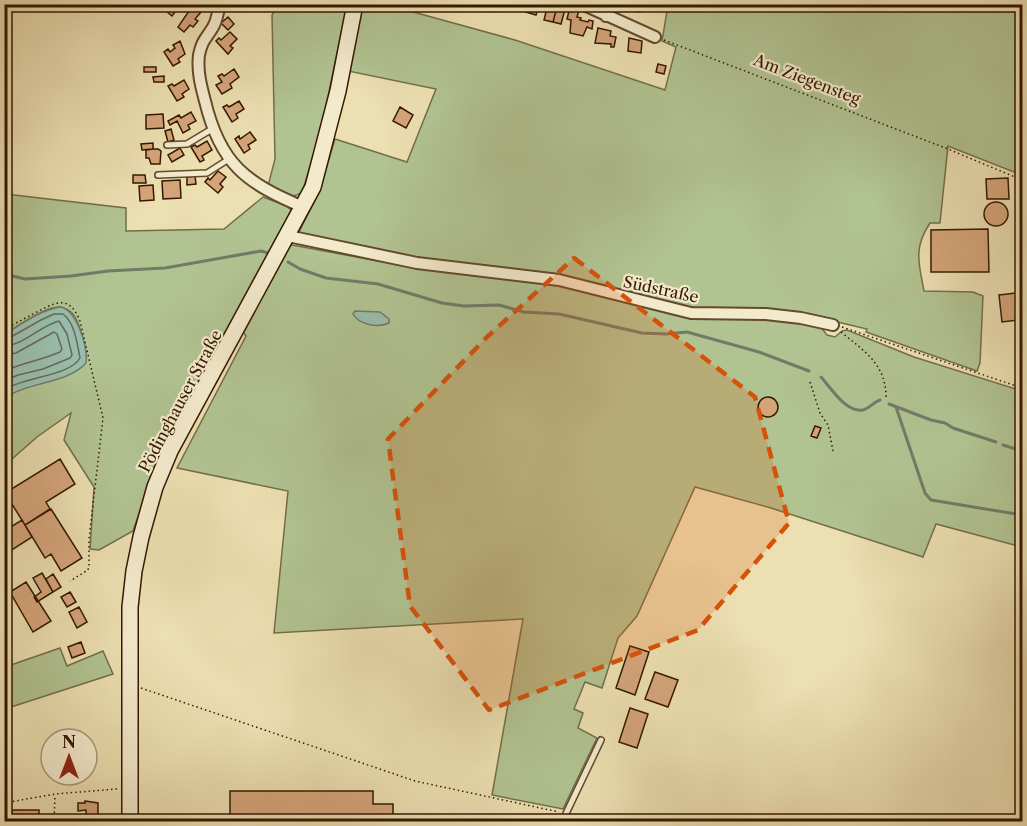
<svg xmlns="http://www.w3.org/2000/svg" width="1027" height="826" font-family="'Libre Caslon Text',serif">
  <rect width="100%" height="100%" fill="#ecdfb1"/>
  <filter id="stains"><feTurbulence type="fractalNoise" baseFrequency=".00333" numOctaves="4"/><feColorMatrix values="0 0 0 0 .2 0 0 0 0 .09 0 0 0 0 .02 0 0 0 .5 -.17"/></filter>
  <radialGradient id="worn" r=".72"><stop offset=".6" stop-color="#630" stop-opacity="0"/><stop offset="1" stop-color="#630" stop-opacity=".3"/></radialGradient>
  <path fill="#b1c391" stroke="#726e49" stroke-width="1.5" d="M 278,5 L 347,5 L 321,130 L 302,193 L 294,196 L 268,186 L 275,159 L 272,15 Z
    M 360,5 L 388,5 L 515,40 L 665,90 L 676,47 L 662,41 L 668,5 L 1022,5 L 1022,175 L 948,146 L 940,223 L 930,223 C 913,248 919,264 924,291 L 973,292 L 983,296 L 980,363 L 977,371 L 866,332 L 867,329 L 808,315 L 769,309 L 694,309 L 559,277 L 516,269 L 416,261 L 302,236 L 299,232 L 319,192 L 335,139 L 407,162 L 436,89 L 348,71 Z
    M 5,194 L 126,208 L 126,231 L 224,229 L 263,197 L 287,206 L 292,211 L 157,462 L 133,531 L 99,550 L 90,549 L 94,487 L 64,440 L 71,413 L 37,437 L 5,465 L 4,398 C 27,381 60,385 81,367 C 91,359 80,320 71,312 C 68,309 62,307 58,307 C 43,308 18,326 5,334 Z
    M 292,245 L 416,268 L 532,278 L 690,316 L 765,318 L 820,326 L 827,335 L 835,337 L 842,331 L 847,330 L 914,357 L 1022,391 L 1022,426 L 1019,435 L 1022,441 L 1022,547 L 936,524 L 923,557 L 771,508 L 695,487 L 637,616 L 618,638 L 602,688 L 585,682 L 574,709 L 583,713 L 578,728 L 597,738 L 563,809 L 492,795 L 523,619 L 274,633 L 288,491 L 177,468 L 246,336 L 243,332 L 288,247 Z
    M 60,648 L 67,666 L 103,651 L 113,674 L 5,709 L 5,667 Z"/>
  <path fill="#99bdad" stroke="#717b68" stroke-width="1.5" d="M 61,307 C 77,311 88,347 86,363 C 69,383 27,382 5,398 L 5,334 C 22,324 40,310 61,307 Z
    M 355,311 L 380,312 L 389,319 L 389,323 C 378,328 359,325 353,314 Z"/>
  <g fill="none" stroke-linecap="round" stroke-linejoin="round">
    <path stroke="#666a57" stroke-width="1.5" d="M 4,339 L 9,338 L 41,320 L 54,314 L 63,314 C 75,323 77,343 80,358 C 70,376 23,377 4,390
      M 4,346 C 24,345 40,326 59,321 L 67,334 L 72,355 L 70,358 L 43,369 L 18,375 L 4,381
      M 4,355 L 16,353 L 54,332 L 57,334 L 62,349 L 60,352 C 42,360 22,363 4,371"/>
    <path stroke="#717b68" stroke-width="3" d="M 288,262 L 300,269 L 326,278 L 378,284 L 442,303 L 464,306 L 499,305 L 524,312 L 559,314 L 642,333 L 666,334 L 687,332 L 759,352 L 809,371
      M 4,274 L 25,279 L 71,276 L 108,271 L 165,268 L 261,251 L 268,253
      M 821,377 C 831,388 846,413 863,410 C 871,408 873,402 880,400
      M 889,404 L 931,420 L 945,423 L 953,428 L 996,442
      M 896,407 L 925,493 L 931,500 L 1022,515
      M 1003,445 L 1022,451"/>
  </g>
  <path fill="#d5a57a" stroke="#341801" stroke-width="1.5" d="M 173,4 L 181,4 L 172,16 L 166,11 Z
    M 520,4 L 539,4 L 536,15 L 519,10 Z
    M 548,4 L 557,7 L 553,22 L 544,20 Z
    M 622,4 L 641,4 L 640,12 L 621,9 Z
    M 193,5 L 201,12 L 195,19 L 198,21 L 193,27 L 190,25 L 184,32 L 178,27 Z
    M 557,7 L 565,9 L 561,24 L 553,22 Z
    M 570,7 L 579,10 L 577,17 L 581,18 L 580,20 L 588,22 L 589,20 L 593,21 L 592,29 L 587,27 L 583,36 L 570,33 L 571,20 L 567,19 Z
    M 228,17 L 234,24 L 228,30 L 221,23 Z
    M 598,28 L 611,31 L 610,36 L 616,37 L 614,47 L 611,47 L 611,44 L 595,43 Z
    M 230,32 L 237,39 L 230,46 L 233,48 L 228,54 L 216,41 L 219,38 L 221,40 Z
    M 629,38 L 642,41 L 641,53 L 628,51 Z
    M 180,41 L 185,54 L 178,59 L 180,62 L 173,66 L 164,52 L 168,49 L 170,52 L 175,48 L 173,45 Z
    M 658,64 L 666,66 L 664,74 L 656,72 Z
    M 144,67 L 156,67 L 156,72 L 144,72 Z
    M 234,69 L 239,77 L 230,84 L 232,88 L 222,94 L 216,85 L 222,82 L 218,76 L 222,74 L 224,76 Z
    M 164,76 L 164,82 L 154,82 L 153,77 Z
    M 184,80 L 189,89 L 182,94 L 184,97 L 177,101 L 168,86 L 172,84 L 174,86 Z
    M 239,101 L 244,109 L 236,114 L 238,118 L 232,122 L 223,107 L 227,105 L 229,107 Z
    M 400,107 L 413,115 L 406,128 L 393,121 Z
    M 191,112 L 196,121 L 188,125 L 190,129 L 183,133 L 177,121 L 170,125 L 168,121 L 179,115 L 181,118 Z
    M 163,114 L 164,128 L 146,129 L 146,115 Z
    M 171,129 L 174,140 L 168,142 L 165,131 Z
    M 250,132 L 256,140 L 248,145 L 250,149 L 244,153 L 235,139 L 239,136 L 240,139 Z
    M 207,141 L 212,150 L 202,156 L 204,160 L 200,162 L 191,147 L 195,145 L 197,147 Z
    M 153,143 L 153,149 L 142,150 L 141,144 Z
    M 180,148 L 184,155 L 172,162 L 168,155 Z
    M 153,149 L 158,149 L 161,151 L 160,164 L 151,164 L 149,158 L 146,158 L 146,150 Z
    M 218,171 L 226,177 L 220,184 L 223,187 L 218,193 L 205,182 L 208,178 L 210,180 Z
    M 133,175 L 145,175 L 146,183 L 133,183 Z
    M 195,176 L 196,184 L 187,185 L 187,177 Z
    M 1008,178 L 1009,199 L 987,199 L 986,179 Z
    M 180,180 L 181,198 L 163,199 L 162,181 Z
    M 153,185 L 154,200 L 140,201 L 139,186 Z
    M984 214a12 12 0 1 1 24 0a12 12 0 1 1-24 0Z
    M 988,229 L 989,272 L 931,272 L 931,230 Z
    M 1016,230 L 1022,230 L 1022,261 L 1016,261 Z
    M 1016,293 L 1019,320 L 1002,322 L 999,295 Z
    M758 407a10 10 0 1 1 20 0a10 10 0 1 1-20 0Z
    M 815,426 L 821,428 L 817,438 L 811,436 Z
    M 60,459 L 75,484 L 46,502 L 50,509 L 25,525 L 5,493 Z
    M 51,509 L 82,558 L 61,571 L 51,554 L 45,558 L 25,525 Z
    M 22,520 L 32,537 L 4,555 L 4,531 Z
    M 42,573 L 53,592 L 37,602 L 34,597 L 41,592 L 33,578 Z
    M 53,574 L 61,587 L 53,592 L 46,579 Z
    M 26,582 L 51,621 L 33,632 L 10,592 Z
    M 70,592 L 76,602 L 67,607 L 61,597 Z
    M 79,607 L 87,622 L 77,628 L 69,612 Z
    M 81,642 L 85,653 L 72,658 L 68,647 Z
    M 630,646 L 649,652 L 635,695 L 616,688 Z
    M 655,672 L 678,680 L 668,707 L 645,699 Z
    M 630,708 L 648,714 L 637,748 L 619,742 Z
    M 230,791 L 373,791 L 373,804 L 393,804 L 393,822 L 230,822 Z
    M 85,801 L 98,803 L 98,822 L 86,822 L 86,810 L 78,811 L 78,803 L 85,803 Z
    M 12,810 L 39,810 L 39,822 L 12,822 Z"/>
  <g fill="none" stroke-linecap="round" stroke-linejoin="round">
    <g stroke="#624a2d" stroke-width="8">
      <path id="lane" d="M 167,145 L 187,144 L 212,129
        M 158,175 L 207,173 L 229,159
        M 562,822 L 601,740"/>
    </g>
    <g stroke="#624a2d" stroke-width="14">
      <path id="street" d="M 220,4 C 218,11 217,21 213,27 C 206,39 202,40 199,55 C 197,71 201,86 205,101 C 220,164 246,183 303,207
        M 582,4 L 655,37
        M 606,16 L 608,4
        M 288,236 L 417,263 L 559,280 L 691,313 L 766,314 L 801,318 L 833,325"/>
    </g>
    <g stroke="#341801" stroke-width="18">
      <path id="secondary" d="M 130,822 L 130,607 L 134,571 L 141,537 L 155,487 L 170,451 L 313,187 L 338,91 L 355,4"/>
    </g>
    <path stroke="#341801" stroke-width="1.5" stroke-dasharray="1.5 3" stroke-linecap="butt" d="M 664,40 L 948,149 L 1022,180
      M 842,327 L 1022,388
      M 4,329 C 15,324 25,318 35,313 C 56,302 69,294 80,321 L 103,418 L 89,539 L 89,566 L 88,570 L 70,581
      M 841,332 C 864,351 886,364 886,397
      M 810,382 L 820,413 L 828,425 L 833,451
      M 141,688 L 415,781 L 559,812
      M 4,803 L 55,794 L 117,789
      M 54,822 L 55,795"/>
    <use href="#lane" stroke="#f3eacc" stroke-width="5"/>
    <use href="#street" stroke="#f3eacc" stroke-width="10"/>
    <use href="#secondary" stroke="#f3eacc" stroke-width="15"/>
  </g>
  <path fill="#d6520b" fill-opacity="0.2" stroke="#d6520b" stroke-width="4.5" stroke-dasharray="12 8" stroke-linejoin="round" d="M 574,258 L 755,397 L 789,523 L 698,630 L 489,710 L 410,606 L 388,439 L 487,337 Z"/>
  <g text-anchor="middle" dominant-baseline="central" stroke-width="4.5" stroke-linejoin="round" paint-order="stroke">
    <g font-size="16" fill="#341801" stroke="#f3eacc">
      <text transform="translate(807 79) rotate(21)">Am Ziegensteg</text>
      <text transform="translate(661 289) rotate(12)">Südstraße</text>
      <text transform="translate(180 401) rotate(-62)">Pödinghauser Straße</text>
    </g>
  </g>
  <rect width="1027" height="826" fill="none" stroke="#ecdfb1" stroke-width="24"/>
  <rect x="6" y="6" width="1015" height="814" fill="none" stroke="#341801" stroke-width="3"/>
  <rect x="12" y="12" width="1003" height="802" fill="none" stroke="#341801" stroke-width="1.5"/>
  <g transform="translate(69 757)"><circle r="28" fill="#f3eacc" stroke="#a7967b" stroke-width="1.5"/>
  <path d="M0-4.5L10 22L0 15L-10 22Z" fill="#8f2418"/>
  <text y="-9" font-size="16" font-weight="bold" text-anchor="middle" fill="#341801">N</text>
  </g>
  <rect width="100%" height="100%" filter="url(#stains)"/>
  <rect width="100%" height="100%" fill="url(#worn)"/>
</svg>
